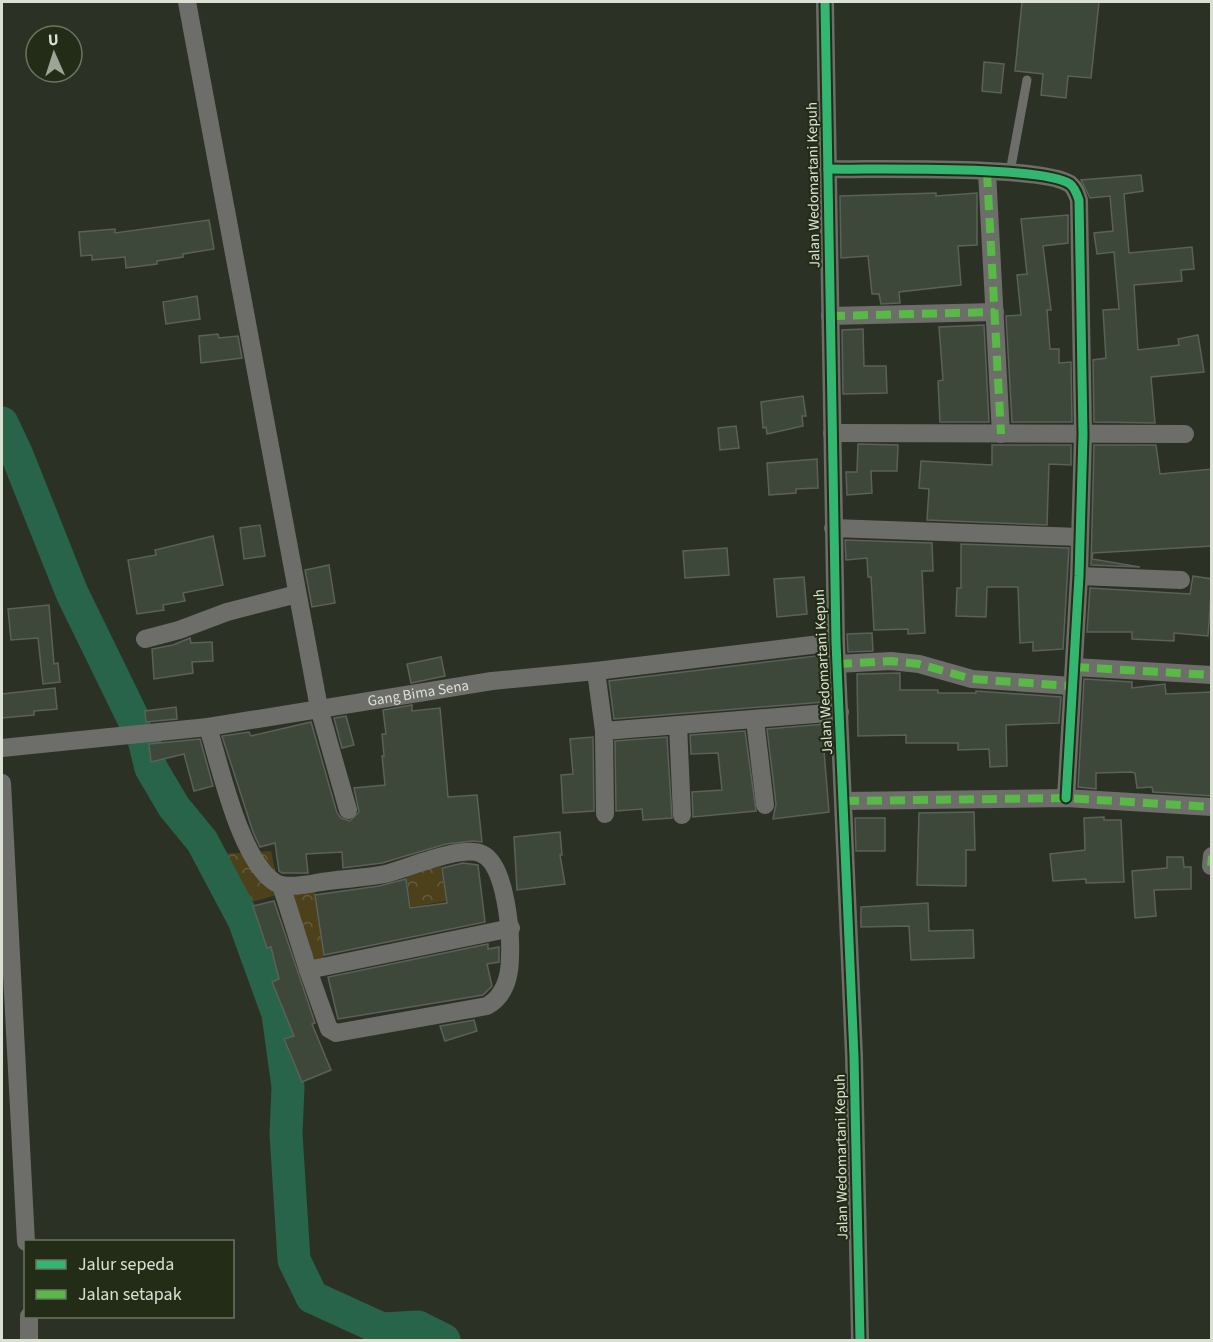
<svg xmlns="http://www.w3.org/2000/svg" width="1213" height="1342" viewBox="0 0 1213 1342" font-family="'Source Sans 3',sans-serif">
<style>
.park{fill:url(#park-crowns)}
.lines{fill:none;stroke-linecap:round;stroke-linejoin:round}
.river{stroke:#276449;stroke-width:33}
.building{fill:#3d483a;stroke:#5b6158;stroke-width:1.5}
.service{stroke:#6d6e69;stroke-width:9}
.minor{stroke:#6d6e69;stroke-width:18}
.quiet{stroke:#58b947;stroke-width:8;stroke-dasharray:15 8;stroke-linecap:butt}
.cycleway-casing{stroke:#232c16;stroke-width:13}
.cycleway{stroke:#33b770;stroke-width:9}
.labels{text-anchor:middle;stroke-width:4.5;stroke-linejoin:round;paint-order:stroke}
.street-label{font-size:15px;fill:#dae0d2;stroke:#232c16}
</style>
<defs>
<pattern id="park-crowns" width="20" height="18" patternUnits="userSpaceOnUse" patternTransform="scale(1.5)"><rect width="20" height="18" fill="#4d411c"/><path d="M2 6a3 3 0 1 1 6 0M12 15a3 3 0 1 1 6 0" fill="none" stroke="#665c3c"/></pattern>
</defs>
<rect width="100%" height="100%" fill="#2c3125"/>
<g class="park">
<polygon points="271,851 280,894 245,904 222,854"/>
<polygon points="440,861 446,901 411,907 405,868"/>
<polygon points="284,891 315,891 324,962 309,965"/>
</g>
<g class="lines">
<g class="river">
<polyline points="2,423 17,455 72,593 134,720"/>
<polyline points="144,740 151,768 174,807 202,841 244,920 278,1014 288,1087 286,1134 294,1260 312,1297 382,1329 418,1327 444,1340"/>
</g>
</g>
<g class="building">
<polygon points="1022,2 1099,2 1091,78 1068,76 1066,98 1041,95 1043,74 1015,71"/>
<polygon points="984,62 1004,64 1001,93 982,91"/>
<polygon points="1141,175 1143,191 1124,194 1129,253 1192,247 1194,269 1181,270 1182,281 1134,285 1138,350 1179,345 1178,339 1198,335 1204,372 1151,377 1155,423 1094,422 1093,360 1106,358 1103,310 1119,309 1114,252 1097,254 1094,233 1113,231 1110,196 1090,198 1081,180"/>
<polygon points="936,193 936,196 977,193 977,245 958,246 961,285 899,292 900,303 881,304 879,294 872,294 868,256 841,258 840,196"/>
<polygon points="1068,215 1068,243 1043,246 1051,310 1047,310 1050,349 1059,349 1059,363 1071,362 1072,422 1012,422 1006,316 1021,315 1017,275 1027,274 1021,219"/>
<polygon points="209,220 214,249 183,254 183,257 157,261 157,264 126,268 125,257 92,260 92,255 81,256 79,232 115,229 115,233"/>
<polygon points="197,296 200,319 166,324 163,302"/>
<polygon points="984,325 989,422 940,422 938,381 943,380 939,327"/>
<polygon points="863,329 864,366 886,366 887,393 843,394 842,330"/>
<polygon points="218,334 219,338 238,336 242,358 201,363 199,336"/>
<polygon points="803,396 806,416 802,416 803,426 767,434 766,427 763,428 761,402"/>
<polygon points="736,426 739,448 720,450 718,428"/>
<polygon points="858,444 898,445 897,471 871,471 872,493 847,495 846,472 857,472"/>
<polygon points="992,445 1071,445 1071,465 1049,464 1047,525 927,520 929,489 919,488 921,461 992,465"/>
<polygon points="1094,445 1156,445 1160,474 1212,469 1212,546 1093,553 1092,559 1140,567 1091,565"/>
<polygon points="817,459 818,488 796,489 796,493 769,495 767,463"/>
<polygon points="260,525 265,556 244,559 240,528"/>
<polygon points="213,536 223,585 183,593 185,601 163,605 164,610 137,614 128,560 156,555 155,550"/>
<polygon points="845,540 932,543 933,571 922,571 925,633 908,634 908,629 874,630 871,577 868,577 867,558 846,560"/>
<polygon points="961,544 1069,548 1063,649 1033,651 1033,642 1020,643 1018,587 987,587 986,617 956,616 957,588 961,588"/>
<polygon points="727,548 729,575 685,578 683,551"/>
<polygon points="329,565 335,603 312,607 305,570"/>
<polygon points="1193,576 1212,579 1208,636 1174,633 1174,641 1132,639 1132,632 1087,632 1090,588 1190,594"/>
<polygon points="804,577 807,614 777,617 774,579"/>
<polygon points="49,605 54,664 58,663 60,682 43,684 38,638 11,640 8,609"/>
<polygon points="872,633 873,651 848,652 847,634"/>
<polygon points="190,638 191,643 212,642 213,661 192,662 193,673 154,679 152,649 173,645"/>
<polygon points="824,655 825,668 821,668 823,702 614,719 609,681"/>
<polygon points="441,657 445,676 411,683 407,664"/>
<polygon points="900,673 900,690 938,690 938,693 976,693 976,691 1061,697 1059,723 1006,725 1007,766 990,767 989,749 958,750 958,743 906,743 906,735 858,736 857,674"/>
<polygon points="1084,679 1132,682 1132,688 1165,684 1166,694 1212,692 1212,796 1153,792 1152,787 1137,788 1135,773 1131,772 1096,773 1096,789 1078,787"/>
<polygon points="55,688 57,709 34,711 34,715 2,718 2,694"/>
<polygon points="412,705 412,711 440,708 448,797 477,795 482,842 473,841 446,844 382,863 343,868 342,852 306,854 308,873 282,873 279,871 275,843 260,847 253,832 222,736 249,732 251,736 311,722 337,813 341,818 350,821 359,812 354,788 385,785 382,756 384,756 382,734 386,734 383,710"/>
<polygon points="176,707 177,719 146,722 145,711"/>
<polygon points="346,716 354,745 342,748 334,718"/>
<polygon points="825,724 826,751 824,751 829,812 773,819 776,804 767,729"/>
<polygon points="745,731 756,811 693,817 692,792 722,790 718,753 691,754 690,735"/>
<polygon points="593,737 594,811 563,813 561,775 573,774 570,739"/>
<polygon points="667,737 672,818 643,820 642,809 616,811 615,741"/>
<polygon points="200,739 213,786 194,791 184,754 151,762 149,744"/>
<polygon points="974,812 975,850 966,850 966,886 917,885 919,813"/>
<polygon points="1104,817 1104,820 1121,820 1124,882 1086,883 1086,879 1053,881 1050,854 1085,850 1084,818"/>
<polygon points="855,818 885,818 885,851 856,851"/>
<polygon points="560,832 562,855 560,855 565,884 517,890 514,837"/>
<polygon points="1167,857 1183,857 1184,867 1191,867 1191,889 1154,890 1156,916 1135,918 1132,871 1167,868"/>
<polygon points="463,863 478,865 485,922 324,955 315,895 379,886 406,879 410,908 447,903 442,868"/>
<polygon points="274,901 315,1023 312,1024 331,1070 302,1082 284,1039 294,1036 272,982 279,979 271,947 267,948 253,906"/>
<polygon points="928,903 929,931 973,930 974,958 911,960 909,926 861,927 861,907"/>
<polygon points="488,944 488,949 499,947 499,962 487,964 492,986 483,995 338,1019 328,977"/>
<polygon points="474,1020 477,1031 445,1041 440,1026"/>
</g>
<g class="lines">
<polyline class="service" points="1010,172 1027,80"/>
<g class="minor">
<polyline points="187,2 319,708 348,810"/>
<polyline points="825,2 836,642 854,1056 860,1340"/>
<path d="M828,169C871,170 1042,165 1070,184C1075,188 1077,194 1079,200L1083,435L1079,576L1066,798"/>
<polyline points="987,172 1001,434"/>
<polyline points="830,316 995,312"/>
<polyline points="832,433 1185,434"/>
<polyline points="833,528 1080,537"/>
<polyline points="1079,576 1181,580"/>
<polyline points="145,639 179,630 227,612 297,594"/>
<polyline points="837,664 891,661 919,664 972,679 1071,686"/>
<polyline points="1074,667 1212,675"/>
<polyline points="596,671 604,731"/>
<polyline points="755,720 765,805"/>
<polyline points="678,725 682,815"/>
<path d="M208,727C220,766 241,863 276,883C287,889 310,884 321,882C342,879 364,878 385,874C406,869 462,844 482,854C506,865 511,932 510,956C510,975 505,996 487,1006L336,1033L329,1029L308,970"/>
<path id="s1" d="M2,748L208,727L492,681L596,671L836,642"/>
<polyline points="2,783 26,1242"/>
<polyline points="844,801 1066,798 1212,807"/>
<polyline points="605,814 604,731 840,712"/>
<polyline points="1211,866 1212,856"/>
<polyline points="281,885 308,970 511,928"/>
<polyline points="29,1316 29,1340"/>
</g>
<g class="quiet">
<polyline points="987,172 1001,434"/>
<polyline points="830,316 995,312"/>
<polyline points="837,664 891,661 919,664 972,679 1071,686"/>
<polyline points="1074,667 1212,675"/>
<polyline points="844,801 1066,798 1212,807"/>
<polyline points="1211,866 1212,856"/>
</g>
<g class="cycleway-casing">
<g id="cycleway">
<polyline points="825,2 836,642 854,1056 860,1340"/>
<path d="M828,169C871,170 1042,165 1070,184C1075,188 1077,194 1079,200L1083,435L1079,576L1066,798"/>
</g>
</g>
<use href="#cycleway" class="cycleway"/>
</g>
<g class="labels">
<g class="street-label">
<text transform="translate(813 185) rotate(-91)" y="5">Jalan Wedomartani Kepuh</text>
<text transform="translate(823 672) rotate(-93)" y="5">Jalan Wedomartani Kepuh</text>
<text dy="5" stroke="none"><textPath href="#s1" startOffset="420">Gang Bima Sena</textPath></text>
<text transform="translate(841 1157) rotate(-91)" y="5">Jalan Wedomartani Kepuh</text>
</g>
</g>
<rect width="1213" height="1342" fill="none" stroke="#dae0d2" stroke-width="6"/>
<rect x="24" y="1240" width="210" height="78" fill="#232c16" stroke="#6c7461" stroke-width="1.5"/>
<rect x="36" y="1260" width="30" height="9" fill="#33b770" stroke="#6c7461" stroke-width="1.5"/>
<text x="78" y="1270" font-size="18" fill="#dae0d2">Jalur sepeda</text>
<rect x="36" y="1290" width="30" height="9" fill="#58b947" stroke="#6c7461" stroke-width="1.5"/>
<text x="78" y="1300" font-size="18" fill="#dae0d2">Jalan setapak</text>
<g transform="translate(54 54) rotate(357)"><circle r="28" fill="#232c16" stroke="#6c7461" stroke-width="1.5"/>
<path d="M0-4.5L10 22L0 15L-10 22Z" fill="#9da395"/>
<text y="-9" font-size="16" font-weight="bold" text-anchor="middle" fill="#dae0d2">U</text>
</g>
</svg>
